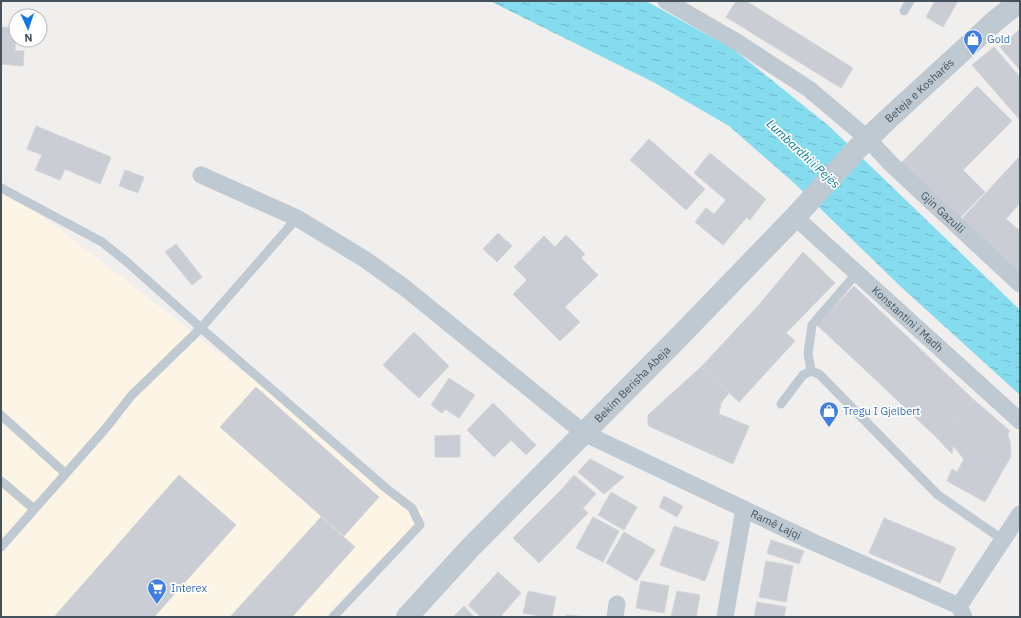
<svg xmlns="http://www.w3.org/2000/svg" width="1021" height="618" viewBox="0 0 1021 618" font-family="'IBM Plex Sans',sans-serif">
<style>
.commercial{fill:#fcf5e6}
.water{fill:url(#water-ripples)}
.building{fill:#cacdd3;stroke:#d1d4da}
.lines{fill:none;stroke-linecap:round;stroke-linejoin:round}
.service{stroke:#bec9d1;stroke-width:9}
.minor{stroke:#bec9d1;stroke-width:17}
.tertiary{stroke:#bec9d1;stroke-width:22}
.labels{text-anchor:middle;stroke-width:3.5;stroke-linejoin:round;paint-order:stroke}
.shop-label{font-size:11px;fill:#366cbe;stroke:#fff;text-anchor:start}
.street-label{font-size:11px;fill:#45525c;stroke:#fff}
.water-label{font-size:12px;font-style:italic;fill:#087c96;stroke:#fff}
</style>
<defs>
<pattern id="water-ripples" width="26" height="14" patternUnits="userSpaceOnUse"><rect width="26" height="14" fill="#86dcef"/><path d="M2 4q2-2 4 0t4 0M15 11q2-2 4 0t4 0" fill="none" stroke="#6fb5c5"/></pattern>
</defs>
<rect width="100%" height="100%" fill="#f1eeee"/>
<polygon class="commercial" points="1,184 426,513 324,617 1,617"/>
<polygon class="water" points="490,1 646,1 733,49 829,126 1020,310 1020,395 899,285 793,182 729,126 655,83"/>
<g class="building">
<polygon points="736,1 746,1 853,68 841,88 726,17"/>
<polygon points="935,1 958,1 943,27 926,17"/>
<polygon points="2,27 16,28 15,51 24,51 23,66 1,64"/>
<polygon points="1020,29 1020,70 1000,47"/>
<polygon points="994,47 1020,77 1020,120 972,65"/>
<polygon points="977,86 1012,121 963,170 985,192 959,219 901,163"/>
<polygon points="36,126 111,157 100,184 65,169 60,180 35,170 42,155 27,149"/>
<polygon points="649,139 705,189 686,210 630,160"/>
<polygon points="710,153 766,199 750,220 747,217 723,245 695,222 706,208 714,214 726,200 694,173"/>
<polygon points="1020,156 1020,203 1006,219 1020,231 1020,276 958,223"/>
<polygon points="125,170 144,177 138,193 119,186"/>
<polygon points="498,233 512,246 497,262 483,249"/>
<polygon points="566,235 585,254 581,258 598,275 565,307 580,322 560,341 513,294 527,280 514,267 544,236 555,247"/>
<polygon points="176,244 202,277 192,285 165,252"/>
<polygon points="803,252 835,283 786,333 757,307"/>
<polygon points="854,286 915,344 878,382 817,325"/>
<polygon points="757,307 795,341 739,402 701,367"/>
<polygon points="414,332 449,366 419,398 383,365"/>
<polygon points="915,344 974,400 937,438 878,382"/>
<polygon points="701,367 729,393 721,403 719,414 749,426 733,464 653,428 649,426 648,423 648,415"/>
<polygon points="449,378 475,395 459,418 445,409 442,413 431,405"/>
<polygon points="256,387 379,497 344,536 220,427"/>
<polygon points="974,400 1010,431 1008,433 1008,436 1010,441 1011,456 985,502 947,481 952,469 957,472 964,459 953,446 952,454 937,438"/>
<polygon points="493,403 536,445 526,455 511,440 494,457 467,430"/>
<polygon points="460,435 460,457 435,457 435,436"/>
<polygon points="590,459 624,477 604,494 578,472"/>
<polygon points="179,475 236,525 154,617 54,617"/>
<polygon points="574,475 596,494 583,508 562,489"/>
<polygon points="562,489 588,513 539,563 513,538"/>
<polygon points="611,492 637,507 624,530 598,515"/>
<polygon points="664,496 683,506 677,517 659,507"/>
<polygon points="321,517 355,547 292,617 230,617"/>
<polygon points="593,517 619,531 603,562 576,548"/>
<polygon points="884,518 956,548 940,583 869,553"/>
<polygon points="674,526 719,542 705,581 660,565"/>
<polygon points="624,532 655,550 637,581 606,563"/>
<polygon points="771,540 804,551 799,564 767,553"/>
<polygon points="766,561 793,566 786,602 759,597"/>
<polygon points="498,572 521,593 500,617 481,617 468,605"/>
<polygon points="641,581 669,586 664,613 636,608"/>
<polygon points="528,591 556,597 552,617 544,617 523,613"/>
<polygon points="677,591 700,595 696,617 671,617"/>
<polygon points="757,602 786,607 784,617 754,617"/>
<polygon points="464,606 474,617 453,617"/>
<polygon points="566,615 587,617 566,617"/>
</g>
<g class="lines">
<g class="service">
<polyline points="904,11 910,1"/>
<polyline points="1,188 102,242 127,262 201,328 387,489 412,508 420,525 333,617"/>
<polyline points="811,371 808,353 812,325 857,273"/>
<polyline points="781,404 803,375 811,371 819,374 938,495 1002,539"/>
<polyline points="1,415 65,473"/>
<polyline points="1,481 34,509"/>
<polyline points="1,547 106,428 131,396 201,328 297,218"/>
</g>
<g class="minor">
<path id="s1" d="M666,1L737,42L809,89L868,139L891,164L1020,284"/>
<path id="s2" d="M201,175L297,218L366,260L405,288L584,433L813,542L959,606L964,617"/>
<path id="s3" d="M795,217L1020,421"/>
<polyline points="959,606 1020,514"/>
<polyline points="615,617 617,604"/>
<polyline points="725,617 744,509"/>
</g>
<path class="tertiary" id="s4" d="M407,617L470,548L676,340L795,217L857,149L887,120L995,21L1020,1"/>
</g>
<defs>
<g id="shop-pin" transform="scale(1)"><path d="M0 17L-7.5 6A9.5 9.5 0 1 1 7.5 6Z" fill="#3f7fe0" stroke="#fff"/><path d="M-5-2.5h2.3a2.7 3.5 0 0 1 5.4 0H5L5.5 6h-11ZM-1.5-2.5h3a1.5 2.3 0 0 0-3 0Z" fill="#fff"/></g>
<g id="supermarket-pin" transform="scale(1)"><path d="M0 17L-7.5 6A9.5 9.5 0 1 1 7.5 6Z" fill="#3f7fe0" stroke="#fff"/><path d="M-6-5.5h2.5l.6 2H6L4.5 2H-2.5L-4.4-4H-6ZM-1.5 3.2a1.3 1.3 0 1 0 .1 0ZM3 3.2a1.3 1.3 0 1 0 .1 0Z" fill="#fff"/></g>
</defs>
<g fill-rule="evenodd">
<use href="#shop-pin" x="973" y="39"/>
<use href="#shop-pin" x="829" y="411"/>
<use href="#supermarket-pin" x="157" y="588"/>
</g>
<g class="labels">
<g class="shop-label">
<text x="987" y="43">Gold</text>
<text x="843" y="415">Tregu I Gjelbert</text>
<text x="171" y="592">Interex</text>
</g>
<g class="street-label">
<text dy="4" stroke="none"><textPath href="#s4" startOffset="735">Beteja e Kosharës</textPath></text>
<text dy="4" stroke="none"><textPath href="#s1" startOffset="350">Gjin Gazulli</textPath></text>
<text dy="4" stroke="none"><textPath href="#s3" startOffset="152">Konstantini i Madh</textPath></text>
<text dy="4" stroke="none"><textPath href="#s4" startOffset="324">Bekim Berisha Abeja</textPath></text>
<text dy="4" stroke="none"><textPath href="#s2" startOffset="677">Ramē Lajqi</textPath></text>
</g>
<g class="water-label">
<text transform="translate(803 154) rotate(43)" y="4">Lumbardhi i Pejës</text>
</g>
</g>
<rect width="1021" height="618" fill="none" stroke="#45525c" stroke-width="4"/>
<g transform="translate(28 28) rotate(177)"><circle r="19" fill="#ffffff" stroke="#b5babe"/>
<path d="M0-3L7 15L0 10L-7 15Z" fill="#1376e5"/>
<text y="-6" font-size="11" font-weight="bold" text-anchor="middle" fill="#45525c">N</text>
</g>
</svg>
